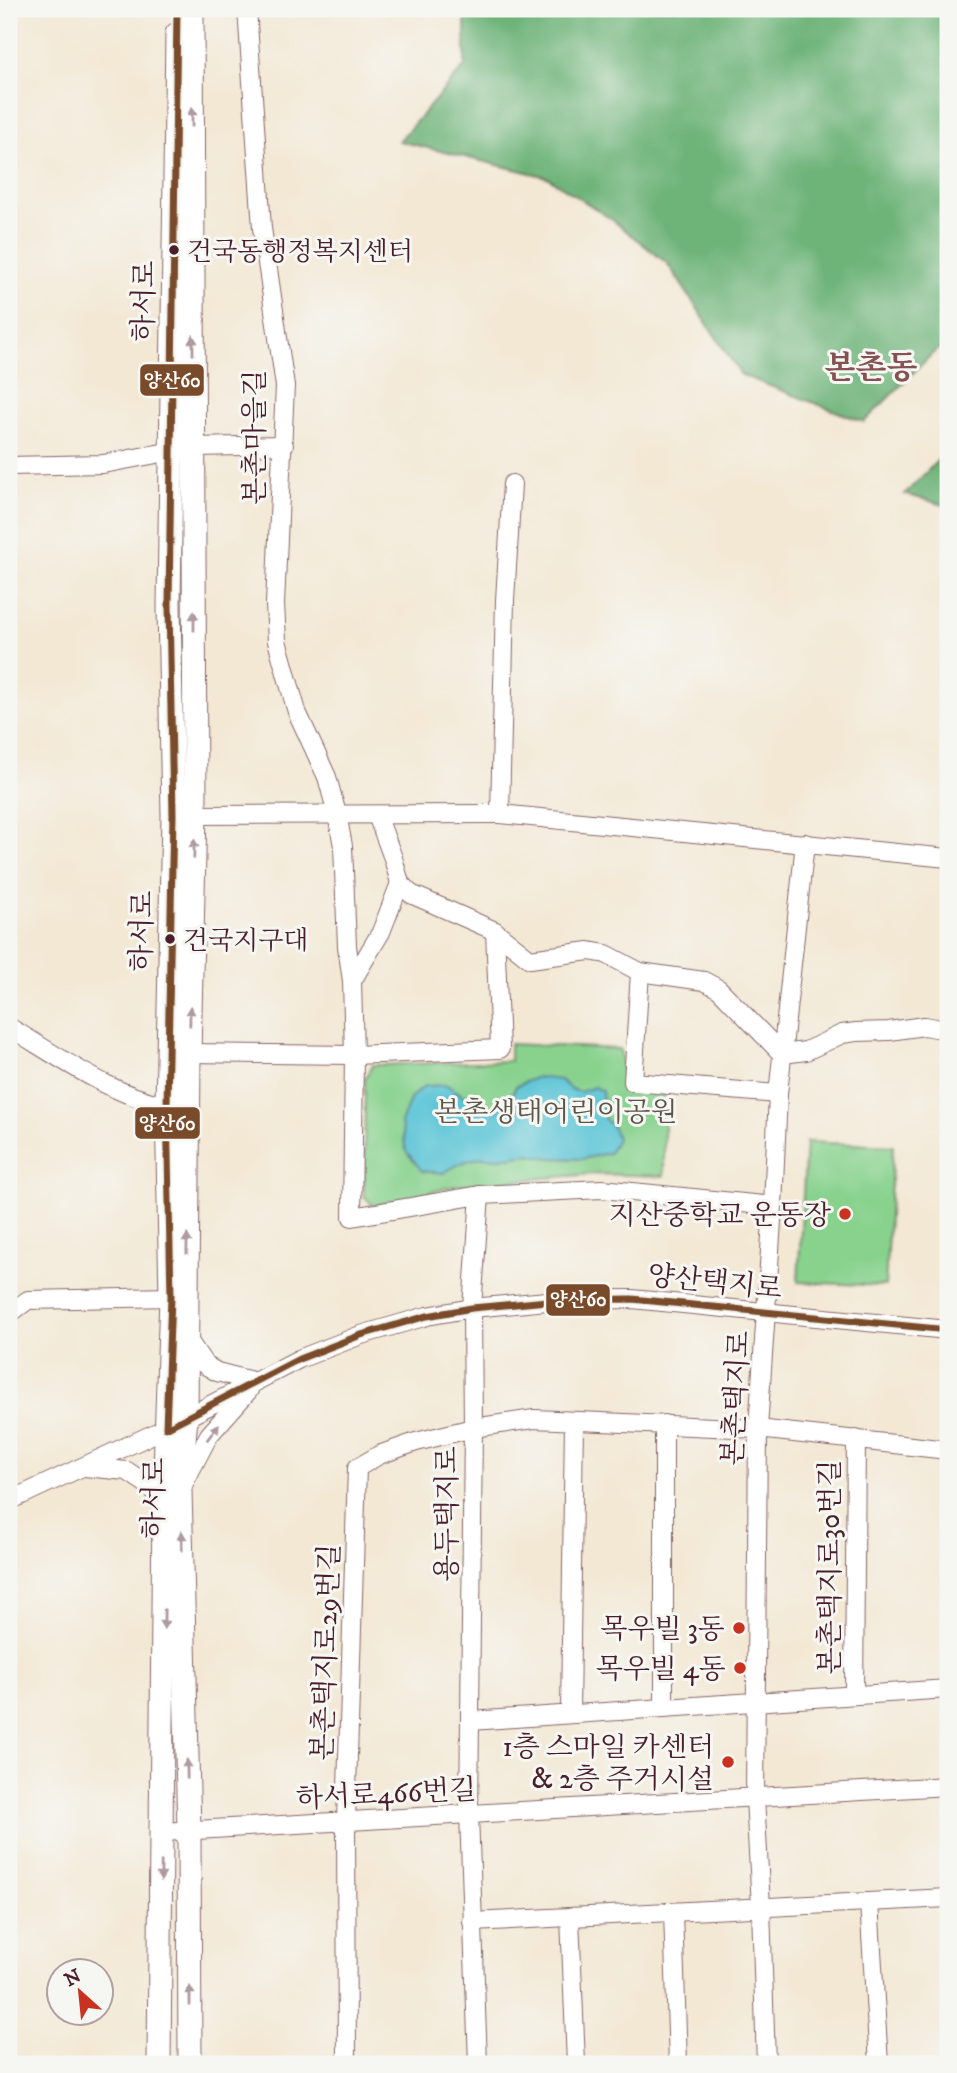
<svg xmlns="http://www.w3.org/2000/svg" width="957" height="2073" viewBox="0 0 957 2073" font-family="'IM FELL DW Pica','Noto Serif KR',serif">
<style>
.green{fill:#88d28e;stroke:#69785c;stroke-width:2}
.forest{fill:#6eb479;stroke:#5c6a52;stroke-width:2}
.water{fill:#5ac4d6;stroke:#527280;stroke-width:2}
.lines{fill:none;stroke-linecap:round;stroke-linejoin:round}
.minor-casing{stroke:#856566;stroke-width:20}
.major-casing{stroke:#856566;stroke-width:25}
.minor{stroke:#fff;stroke-width:18}
.major{stroke:#fff;stroke-width:23}
.bus-1-casing{stroke:#f6f6f2;stroke-width:12}
.bus-1{stroke:#7a4b2a;stroke-width:7}
.oneway{fill:#ae9aa0}
.bus-dot{fill:#4a1f2b;stroke:#f6f6f2;stroke-width:2.5}
.poi-dot{fill:#c8321e;stroke:#f6f6f2;stroke-width:2.5}
.labels{text-anchor:middle;stroke-width:6;stroke-linejoin:round;paint-order:stroke}
.bus-label{font-size:26px;fill:#4a1f2b;stroke:#f6f6f2;text-anchor:start}
.street-label{font-size:28px;fill:#4a1f2b;stroke:#f6f6f2}
.park-label{font-size:28px;fill:#5d5549;stroke:#f6f6f2}
.poi-label{font-size:28px;fill:#4a1f2b;stroke:#f6f6f2;text-anchor:end}
.quarter-label{font-size:32px;font-weight:bold;fill:#865153;stroke:#f6f6f2}
.line-badge{stroke:#f6f6f2;stroke-width:2.5}
.badge-label{font-size:19px;text-anchor:middle;font-weight:bold;fill:#fff}
</style>
<rect width="100%" height="100%" fill="#f6f6f2"/>
<filter id="ink" filterUnits="userSpaceOnUse"><feTurbulence type="fractalNoise" baseFrequency=".0143" numOctaves="2"/><feDisplacementMap in="SourceGraphic" scale="14" xChannelSelector="R" yChannelSelector="G"/><feConvolveMatrix kernelMatrix="1 2 1 2 8 2 1 2 1" color-interpolation-filters="sRGB"/></filter>
<filter id="wash" filterUnits="userSpaceOnUse"><feTurbulence type="fractalNoise" baseFrequency=".00686" numOctaves="4" result="noise"/><feDisplacementMap in="SourceGraphic" scale="28" xChannelSelector="R" yChannelSelector="G"/><feGaussianBlur stdDeviation="1.57" result="paint"/><feColorMatrix in="noise" values="0 0 0 0 0 0 0 0 0 0 0 0 0 0 0 0 0 1.4 0 .05"/><feComposite in="paint" operator="in"/></filter>
<g filter="url(#wash)">
<rect width="100%" height="100%" fill="#f3e8d4"/>
<g class="green">
<polygon points="510,1044 620,1049 624,1086 664,1093 664,1176 593,1174 460,1185 374,1206 364,1196 365,1077 373,1065 510,1061"/>
<polygon points="806,1142 893,1146 885,1286 798,1282"/>
</g>
<g class="forest">
<polygon points="465,9 948,9 948,343 933,353 864,422 741,375 668,264 611,219 547,177 399,141 465,66"/>
<polygon points="948,450 948,506 904,494 905,494"/>
</g>
<polygon class="water" points="537,1077 560,1080 571,1089 580,1092 594,1087 602,1091 604,1118 613,1127 617,1139 609,1153 582,1159 549,1158 529,1154 499,1158 481,1157 461,1163 443,1173 422,1171 406,1151 401,1123 411,1097 425,1086 447,1085 473,1102 494,1110 510,1099 516,1086"/>
</g>
<g filter="url(#ink)">
<g class="lines">
<g class="minor-casing">
<g id="minor">
<polyline points="247,9 262,228 285,386 275,604 277,641 297,712 327,777 337,814 343,846 347,946 352,981 354,1055 352,1217 480,1195 602,1189 773,1206"/>
<polyline points="9,466 103,464 194,447 284,445"/>
<polyline points="512,484 505,600 500,814 948,858"/>
<polyline points="185,815 500,814"/>
<polyline points="377,815 393,858 400,883 411,894 495,931 530,959 589,951 606,954 640,972 704,981 719,989 782,1054"/>
<polyline points="640,972 633,1082 778,1094"/>
<polyline points="352,981 381,932 400,883"/>
<path d="M9,1027C58,1056 120,1102 178,1107"/>
<polyline points="189,1053 354,1055 500,1049 495,931"/>
<polyline points="782,1054 806,1051 842,1034 856,1032 889,1031 924,1026 948,1030"/>
<polyline points="9,1314 28,1300 171,1297"/>
<polyline points="186,1337 205,1365 217,1372 256,1382"/>
<polyline points="664,1424 664,1708"/>
<polyline points="84,1467 127,1471 145,1483 164,1499"/>
<polyline points="182,1487 209,1435 249,1390"/>
<polyline points="9,1501 166,1428 299,1359 361,1335 427,1316 472,1308 558,1300 632,1299 948,1330"/>
<polyline points="854,1695 856,1439"/>
<polyline points="570,1714 574,1421"/>
<polyline points="471,1721 948,1689"/>
<polyline points="162,1832 948,1786"/>
<polyline points="869,1902 879,2064"/>
<polyline points="673,1912 678,2064"/>
<polyline points="570,1917 576,2064"/>
<polyline points="472,1922 948,1898"/>
<polyline points="347,2064 346,1821 357,1468 379,1455 416,1442 473,1428 534,1419 758,1429 948,1450"/>
<polyline points="478,2064 469,1814 473,1428 472,1308 480,1195"/>
<polyline points="766,2064 761,1907 755,1798 758,1429 773,1206 778,1094 805,843"/>
</g>
</g>
<g class="major-casing">
<g id="major">
<polyline points="159,2064 164,1499 171,1297 167,1106 173,815 169,605 177,34"/>
<polyline points="190,2064 189,1830 180,1490 186,1417 189,1053 195,815 192,9"/>
</g>
</g>
<use href="#minor" class="minor"/>
<use href="#major" class="major"/>
<g class="bus-1-casing">
<polyline id="bus-1" points="177,9 169,605 173,815 167,1106 171,1297 166,1428 299,1359 361,1335 427,1316 472,1308 558,1300 632,1299 948,1330"/>
</g>
<use href="#bus-1" class="bus-1"/>
</g>
<defs><path id="oneway-solid" d="M-6-.8H1V-3.2L6.5 0L1 3.2V.8H-6Z" transform="scale(1.75)"/></defs>
<g class="oneway">
<use href="#oneway-solid" transform="translate(192 117) rotate(-90)"/>
<use href="#oneway-solid" transform="translate(193 345) rotate(-90)"/>
<use href="#oneway-solid" transform="translate(194 621) rotate(-90)"/>
<use href="#oneway-solid" transform="translate(194 849) rotate(-89)"/>
<use href="#oneway-solid" transform="translate(190 1016) rotate(-89)"/>
<use href="#oneway-solid" transform="translate(187 1244) rotate(-89)"/>
<use href="#oneway-solid" transform="translate(213 1432) rotate(-53)"/>
<use href="#oneway-solid" transform="translate(182 1541) rotate(-91)"/>
<use href="#oneway-solid" transform="translate(164 1619) rotate(91)"/>
<use href="#oneway-solid" transform="translate(187 1769) rotate(-91)"/>
<use href="#oneway-solid" transform="translate(161 1871) rotate(91)"/>
<use href="#oneway-solid" transform="translate(190 1996) rotate(-90)"/>
</g>
</g>
<g class="bus-dot">
<circle cx="174" cy="250" r="6"/>
<circle cx="170" cy="939" r="6"/>
</g>
<g class="poi-dot">
<circle cx="845" cy="1214" r="7"/>
<circle cx="739" cy="1628" r="7"/>
<circle cx="740" cy="1668" r="7"/>
<circle cx="728" cy="1762" r="7"/>
</g>
<g class="labels">
<g class="bus-label">
<text x="187" y="260">건국동행정복지센터</text>
<text x="183" y="949">건국지구대</text>
</g>
<g class="street-label">
<text transform="translate(143 301) rotate(-89)" y="10">하서로</text>
<text transform="translate(254 437) rotate(-90)" y="10">본촌마을길</text>
<text transform="translate(141 931) rotate(-89)" y="10">하서로</text>
<text transform="translate(715 1281) rotate(6)" y="10">양산택지로</text>
<text transform="translate(735 1398) rotate(-87)" y="10">본촌택지로</text>
<text transform="translate(153 1498) rotate(-89)" y="10">하서로</text>
<text transform="translate(446 1514) rotate(-90)" y="10">용두택지로</text>
<text transform="translate(829 1567) rotate(-90)" y="10">본촌택지로30번길</text>
<text transform="translate(325 1652) rotate(-88)" y="10">본촌택지로29번길</text>
<text transform="translate(386 1793) rotate(-3)" y="10">하서로466번길</text>
</g>
<g class="park-label">
<text x="556" y="1121">본촌생태어린이공원</text>
</g>
<g class="poi-label">
<text x="831" y="1224">지산중학교 운동장</text>
<text x="725" y="1638">목우빌 3동</text>
<text x="726" y="1678">목우빌 4동</text>
<text x="714" y="1756">1층 스마일 카센터<tspan x="714" dy="32">&amp; 2층 주거시설</tspan></text>
</g>
<g class="quarter-label">
<text x="871" y="378">본촌동</text>
</g>
</g>
<g class="line-badge">
<rect x="139" y="363" width="66" height="34" rx="7" fill="#7a4b2a"/>
<rect x="134" y="1106" width="67" height="34" rx="7" fill="#7a4b2a"/>
<rect x="545" y="1283" width="66" height="34" rx="7" fill="#7a4b2a"/>
</g>
<g class="badge-label">
<text x="172" y="387">양산60</text>
<text x="167" y="1130">양산60</text>
<text x="578" y="1306">양산60</text>
</g>
<rect width="957" height="2073" fill="none" stroke="#f6f6f2" stroke-width="35"/>
<g transform="translate(80 1992) rotate(333)"><circle r="33" fill="#f6f6f2" stroke="#b1a0a2" stroke-width="2"/>
<path d="M0-5L12 26L0 18L-12 26Z" fill="#c8321e"/>
<text y="-10" font-size="19" font-weight="bold" text-anchor="middle" fill="#4a1f2b">N</text>
</g>
</svg>
